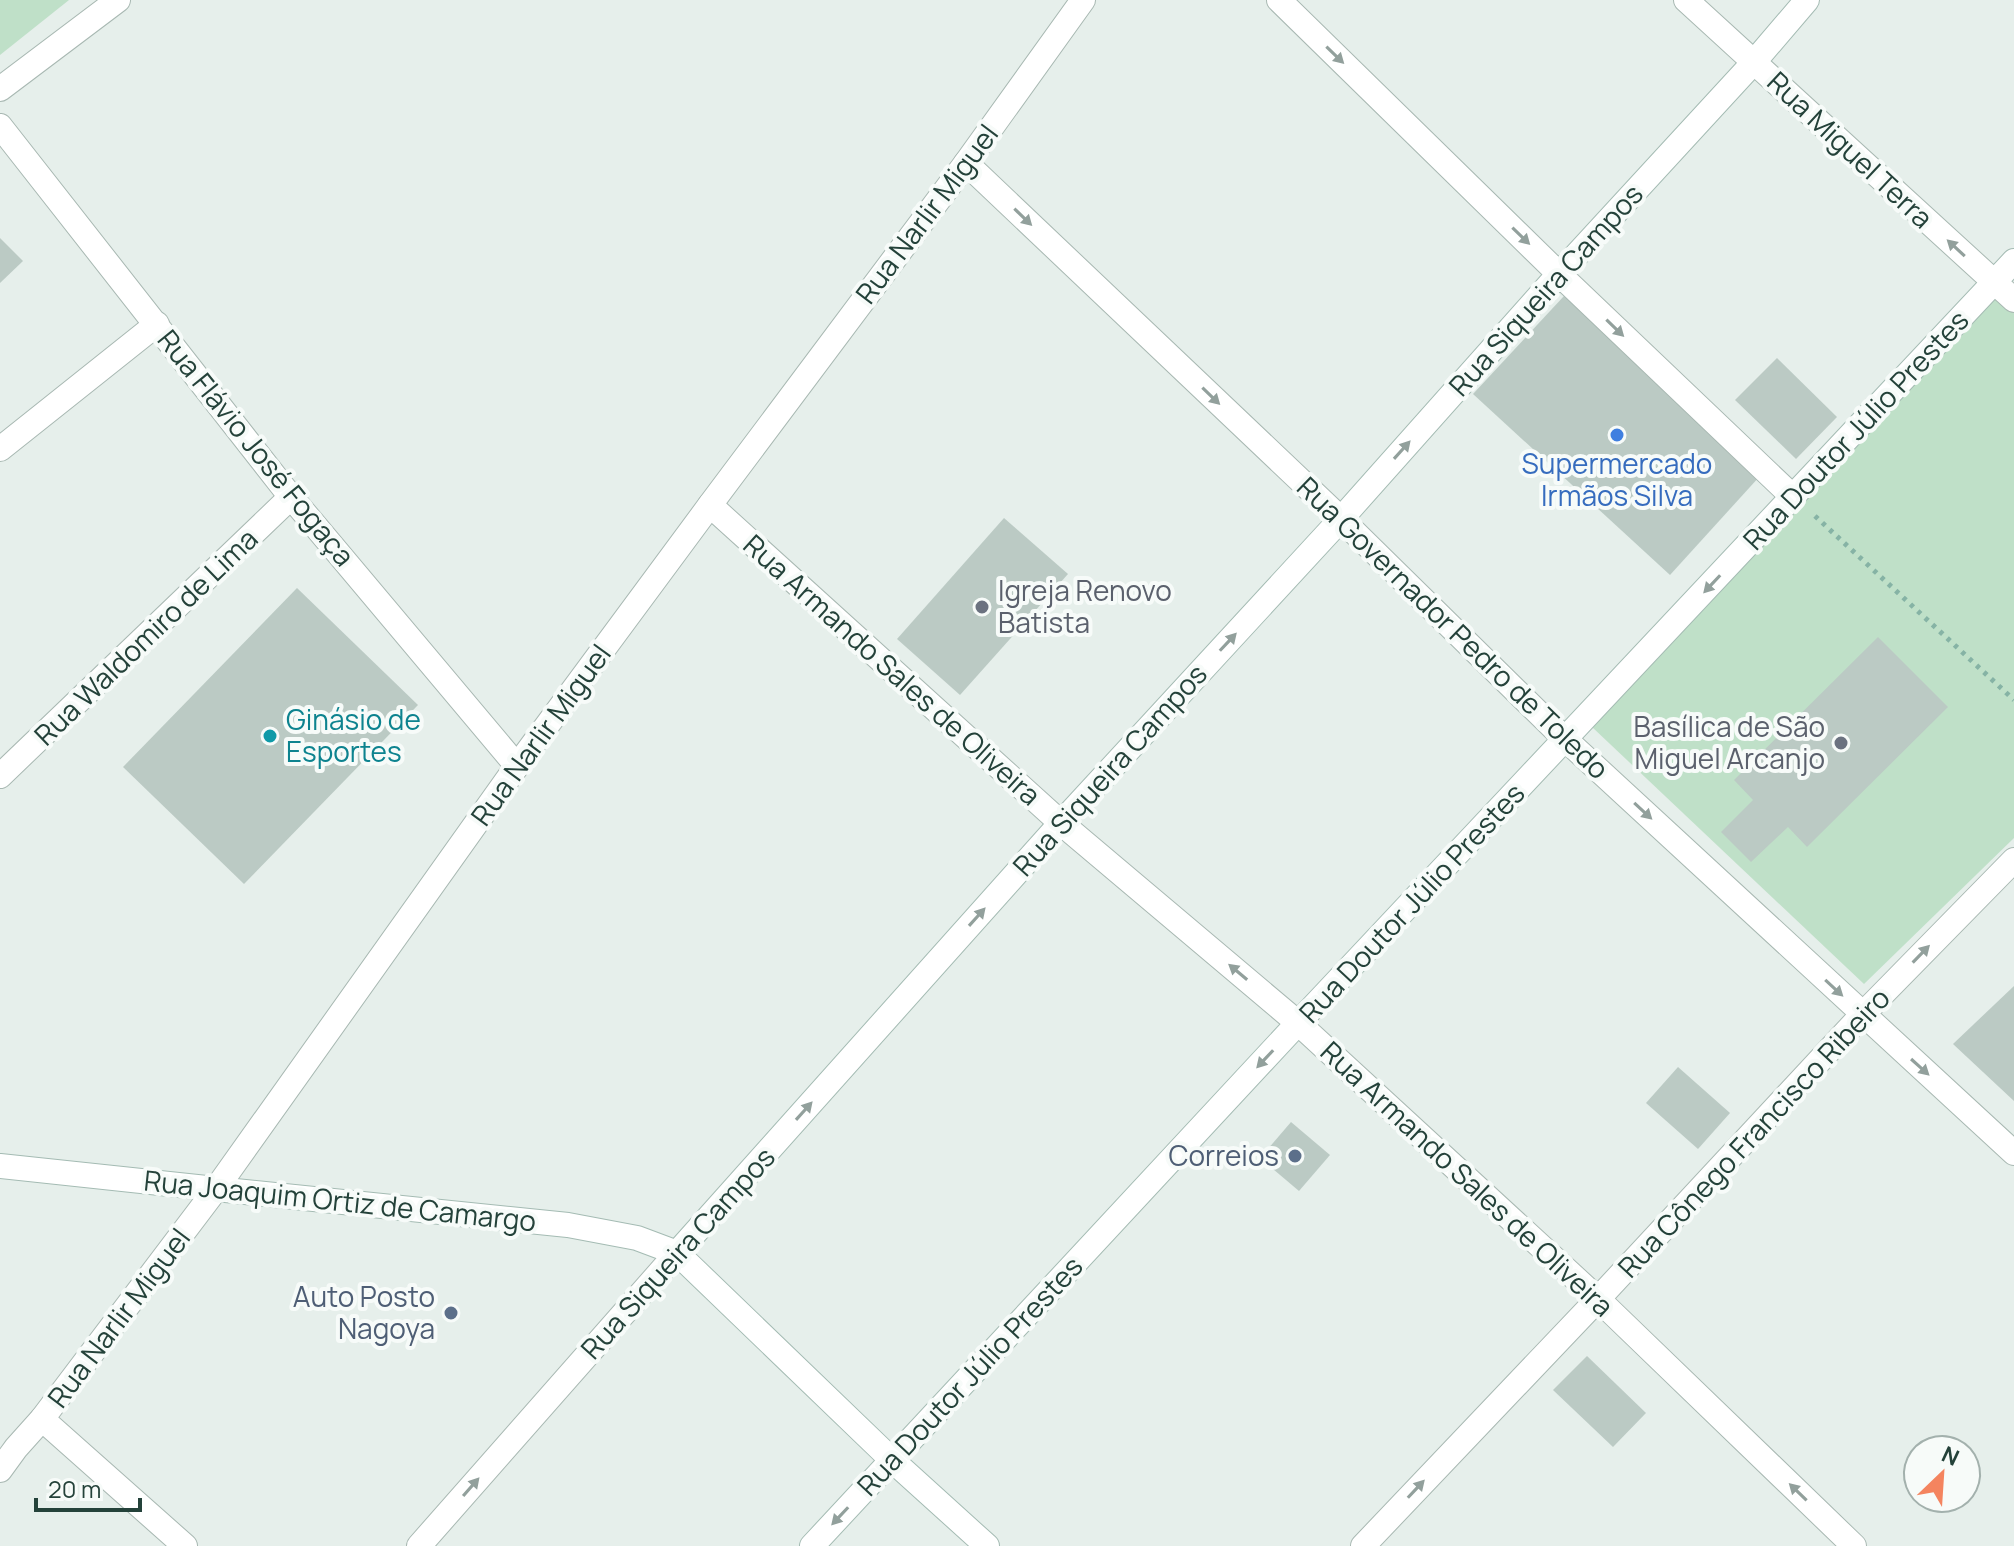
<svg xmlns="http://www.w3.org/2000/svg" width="2014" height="1546" viewBox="0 0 2014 1546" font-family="Manrope,sans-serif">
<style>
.green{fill:#bfe0c8}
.building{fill:#bbcac4}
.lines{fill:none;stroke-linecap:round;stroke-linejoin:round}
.minor-casing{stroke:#a8b8b2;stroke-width:26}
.secondary-casing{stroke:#a4bbb3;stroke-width:26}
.path{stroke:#86b3a5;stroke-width:5;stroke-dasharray:4 6;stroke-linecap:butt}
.minor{stroke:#fff;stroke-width:24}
.secondary{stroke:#fff;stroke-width:24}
.oneway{fill:#92a09c}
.shop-dot{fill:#3f7fe0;stroke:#f7fbf9;stroke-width:3}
.worship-dot{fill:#6b7280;stroke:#f7fbf9;stroke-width:3}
.culture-dot{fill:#0f9aa8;stroke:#f7fbf9;stroke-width:3}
.service-dot{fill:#5c6f8a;stroke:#f7fbf9;stroke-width:3}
.labels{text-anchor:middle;stroke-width:8;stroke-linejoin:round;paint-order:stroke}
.street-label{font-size:28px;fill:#24423a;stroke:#f7fbf9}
.shop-label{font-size:28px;fill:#366cbe;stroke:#f7fbf9}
.worship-label{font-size:28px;fill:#5b616d;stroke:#f7fbf9;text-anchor:start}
.culture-label{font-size:28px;fill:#0d838f;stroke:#f7fbf9;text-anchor:start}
.service-label{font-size:28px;fill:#4e5e75;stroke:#f7fbf9;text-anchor:end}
</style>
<rect width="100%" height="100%" fill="#e6efeb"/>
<g class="green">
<polygon points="0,0 69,0 0,55"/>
<polygon points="1996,290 2014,306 2014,838 1864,984 1592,727"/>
</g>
<g class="building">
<polygon points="0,238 23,261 0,283"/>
<polygon points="1564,296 1760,476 1670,575 1473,394"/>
<polygon points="1777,358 1837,417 1796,459 1735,400"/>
<polygon points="1004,518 1068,574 960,695 897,639"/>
<polygon points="297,588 418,705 244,884 123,767"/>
<polygon points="1878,637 1948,707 1807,847 1788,827 1751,862 1721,832 1753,800 1734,780"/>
<polygon points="2014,986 2014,1101 1953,1044"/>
<polygon points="1678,1067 1730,1113 1698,1149 1646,1103"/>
<polygon points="1291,1122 1330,1155 1299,1191 1260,1158"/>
<polygon points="1587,1356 1646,1413 1613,1447 1553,1390"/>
</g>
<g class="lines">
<g class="minor-casing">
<g id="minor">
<polyline points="1279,0 1559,274 1793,497"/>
<polyline points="1686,0 2014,300"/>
<polyline points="0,89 118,0"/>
<polyline points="0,126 291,497 517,766"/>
<polyline points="966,163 1341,519 1565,739 2014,1153"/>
<polyline points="0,449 157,324"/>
<polyline points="710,505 1061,823 1298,1023 1598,1299 1854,1546"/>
<polyline points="0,776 291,497"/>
<polyline points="42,1419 185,1546"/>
<polyline points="0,1470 16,1448 42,1419 216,1189 517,766 710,505 966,163 1083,0"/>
<polyline points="419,1546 677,1253"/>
<polyline points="1363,1546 1598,1299 1862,1015 2014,860"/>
</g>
</g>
<g class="secondary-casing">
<g id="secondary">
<polyline points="0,1166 216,1189 568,1225 637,1238 677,1253 892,1460 987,1546"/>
<polyline points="677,1253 1061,823 1341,519 1559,274 1754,62 1807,0"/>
<polyline points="812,1546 1298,1023 2014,261"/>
</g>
</g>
<polyline class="path" points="1815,516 2014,700"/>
<use href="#minor" class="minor"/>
<use href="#secondary" class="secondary"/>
</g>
<defs><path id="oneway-solid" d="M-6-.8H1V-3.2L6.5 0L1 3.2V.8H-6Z" transform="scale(2)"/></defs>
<g class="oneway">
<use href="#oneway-solid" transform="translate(1335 55) rotate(44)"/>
<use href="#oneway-solid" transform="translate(1023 217) rotate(44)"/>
<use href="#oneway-solid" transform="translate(1521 236) rotate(44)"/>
<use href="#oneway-solid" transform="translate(1956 248) rotate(-137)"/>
<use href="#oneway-solid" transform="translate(1615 328) rotate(44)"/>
<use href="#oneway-solid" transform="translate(1211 396) rotate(44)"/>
<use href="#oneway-solid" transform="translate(1402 450) rotate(-48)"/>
<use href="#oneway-solid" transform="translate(1712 584) rotate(133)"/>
<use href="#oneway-solid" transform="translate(1228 642) rotate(-47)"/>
<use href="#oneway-solid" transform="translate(1643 811) rotate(43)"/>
<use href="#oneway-solid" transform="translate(977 917) rotate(-48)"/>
<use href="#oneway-solid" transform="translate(1921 954) rotate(-46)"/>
<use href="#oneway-solid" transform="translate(1238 972) rotate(-140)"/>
<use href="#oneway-solid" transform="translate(1834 988) rotate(43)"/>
<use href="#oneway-solid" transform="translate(1265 1059) rotate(133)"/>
<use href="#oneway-solid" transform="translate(1920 1067) rotate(42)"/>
<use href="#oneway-solid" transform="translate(804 1111) rotate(-48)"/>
<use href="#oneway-solid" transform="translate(471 1487) rotate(-49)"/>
<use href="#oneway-solid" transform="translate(1416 1489) rotate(-47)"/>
<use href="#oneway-solid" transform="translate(1798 1492) rotate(-136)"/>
<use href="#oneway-solid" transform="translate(840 1516) rotate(133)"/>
</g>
<circle class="shop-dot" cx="1617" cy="435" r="8"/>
<g class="worship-dot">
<circle cx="982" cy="607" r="8"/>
<circle cx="1841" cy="743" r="8"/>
</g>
<circle class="culture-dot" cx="270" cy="736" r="8"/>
<g class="service-dot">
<circle cx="1295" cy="1156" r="8"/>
<circle cx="451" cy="1313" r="8"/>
</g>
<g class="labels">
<g class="street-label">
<text transform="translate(1850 150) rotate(43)" y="10">Rua Miguel Terra</text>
<text transform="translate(927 214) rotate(-53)" y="10">Rua Narlir Miguel</text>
<text transform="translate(1546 290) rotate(-48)" y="10">Rua Siqueira Campos</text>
<text transform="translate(1856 430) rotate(-47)" y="10">Rua Doutor Júlio Prestes</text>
<text transform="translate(256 448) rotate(51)" y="10">Rua Flávio José Fogaça</text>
<text transform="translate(1453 628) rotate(44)" y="10">Rua Governador Pedro de Toledo</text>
<text transform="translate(146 637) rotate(-44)" y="10">Rua Waldomiro de Lima</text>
<text transform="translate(892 670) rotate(42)" y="10">Rua Armando Sales de Oliveira</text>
<text transform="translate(541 735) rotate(-54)" y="10">Rua Narlir Miguel</text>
<text transform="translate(1110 770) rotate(-48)" y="10">Rua Siqueira Campos</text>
<text transform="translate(1412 903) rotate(-47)" y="10">Rua Doutor Júlio Prestes</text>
<text transform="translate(1754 1133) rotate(-47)" y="10">Rua Cônego Francisco Ribeiro</text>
<text transform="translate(1467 1179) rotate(43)" y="10">Rua Armando Sales de Oliveira</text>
<text transform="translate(340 1201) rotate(6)" y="10">Rua Joaquim Ortiz de Camargo</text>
<text transform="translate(678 1253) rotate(-48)" y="10">Rua Siqueira Campos</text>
<text transform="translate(119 1318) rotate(-53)" y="10">Rua Narlir Miguel</text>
<text transform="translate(970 1376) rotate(-47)" y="10">Rua Doutor Júlio Prestes</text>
</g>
<g class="shop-label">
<text x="1617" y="474">Supermercado<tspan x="1617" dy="32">Irmãos Silva</tspan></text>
</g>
<g class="worship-label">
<text x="998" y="601">Igreja Renovo<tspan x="998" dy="32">Batista</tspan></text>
<text x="1825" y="737" text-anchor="end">Basílica de São<tspan x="1825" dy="32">Miguel Arcanjo</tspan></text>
</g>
<g class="culture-label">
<text x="286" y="730">Ginásio de<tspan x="286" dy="32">Esportes</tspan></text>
</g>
<g class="service-label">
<text x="1279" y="1166">Correios</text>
<text x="435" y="1307">Auto Posto<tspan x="435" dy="32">Nagoya</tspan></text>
</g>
</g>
<g transform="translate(1942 1474) rotate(25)"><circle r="38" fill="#f7fbf9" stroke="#a3b1ad" stroke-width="2"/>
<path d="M0-6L14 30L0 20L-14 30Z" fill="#f4845f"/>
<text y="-12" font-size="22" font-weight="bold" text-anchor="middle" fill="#24423a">N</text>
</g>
<path d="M36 1498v12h104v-12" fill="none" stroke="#24423a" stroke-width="4"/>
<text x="48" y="1498" font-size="24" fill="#24423a" stroke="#f7fbf9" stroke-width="6" paint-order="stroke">20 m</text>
</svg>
